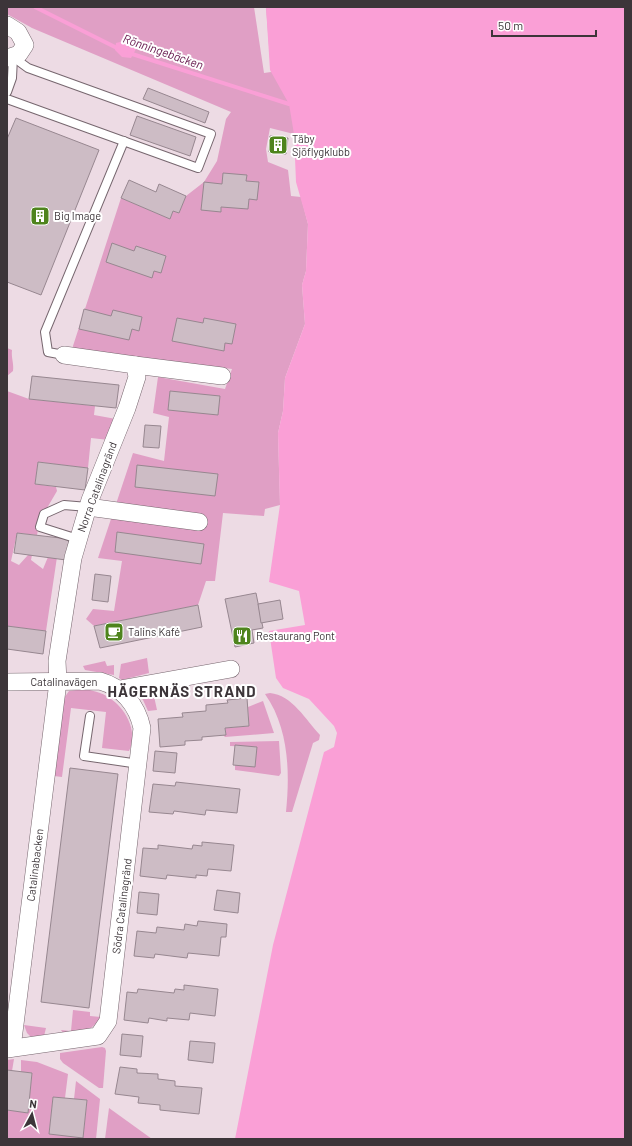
<svg xmlns="http://www.w3.org/2000/svg" width="632" height="1146" viewBox="0 0 632 1146" font-family="Barlow,sans-serif">
<style>
.green{fill:#e09fc5}
.water{fill:#fa9fd6}
.lines{fill:none;stroke-linecap:round;stroke-linejoin:round}
.stream{stroke:#fa9fd6;stroke-width:4}
.building{fill:#cdbcc5;stroke:#978790}
.lane-casing{stroke:#77676f;stroke-width:10}
.street-casing{stroke:#77676f;stroke-width:18}
.lane{stroke:#fff;stroke-width:8}
.street{stroke:#fff;stroke-width:17}
.labels{text-anchor:middle;stroke-width:4;stroke-linejoin:round;paint-order:stroke}
.poi-label{font-size:11px;fill:#3c3539;stroke:#fff;text-anchor:start}
.street-label{font-size:11px;fill:#3c3539;stroke:#fff}
.water-label{font-size:12px;font-style:italic;fill:#63144a;stroke:#fff}
.district-label{font-size:15px;font-weight:bold;letter-spacing:1px;fill:#3c3539;stroke:#fff}
</style>
<rect width="100%" height="100%" fill="#eddbe4"/>
<g class="green">
<polygon points="7,7 254,7 264,73 271,72 266,7 292,7 294,134 270,128 266,149 268,162 288,170 291,196 301,197 308,224 306,271 302,285 305,324 285,378 283,411 278,433 280,505 265,509 264,516 223,513 215,581 206,581 198,605 94,626 86,619 93,609 114,611 122,561 98,558 133,453 164,461 169,417 153,413 158,377 225,389 232,369 72,349 121,198 170,219 173,211 179,213 186,196 204,182 217,161 226,119 231,112 32,28 7,14"/>
<path d="M7,348L12,350C11,358 14,363 13,371L7,376Z"/>
<polygon points="7,391 29,399 95,406 94,415 116,419 109,440 91,438 88,468 38,462 35,484 56,487 57,491 40,520 37,535 17,533 11,561 19,565 28,555 32,555 31,560 43,569 48,557 57,557 46,631 7,626"/>
<polygon points="147,658 149,673 122,680 119,678 121,664"/>
<polygon points="105,661 107,666 114,665 114,675 85,670 83,666"/>
<polygon points="152,687 157,710 148,711 143,700 136,692"/>
<path d="M85,689C90,690 95,691 100,693C122,701 140,729 129,751L102,748L106,712L71,708L62,777L54,776L62,701L69,691Z"/>
<path d="M270,693C292,695 306,720 320,735L319,740L313,743L292,812H286C290,773 289,728 265,694Z"/>
<polygon points="263,701 274,733 225,737 223,735 226,735 225,728 249,726 248,707"/>
<polygon points="279,741 281,773 279,776 235,770 235,765 256,747 230,746 230,742"/>
<path d="M73,1010L90,1012V1016L101,1017C89,1034 82,1032 63,1033L61,1030L71,1031Z"/>
<polygon points="24,1025 46,1028 44,1036 32,1038 27,1033"/>
<polygon points="102,1047 105,1048 106,1051 103,1088 99,1088 63,1063 60,1059 60,1053"/>
<polygon points="14,1059 12,1071 7,1070 7,1060"/>
<polygon points="21,1060 37,1062 68,1074 65,1098 53,1097 49,1134 83,1137 87,1100 74,1099 76,1081 100,1099 96,1139 7,1139 7,1110 28,1112 32,1073 21,1072"/>
<polygon points="109,1108 152,1139 105,1139"/>
</g>
<g class="water">
<polygon points="266,7 625,7 625,1139 235,1139 273,945 324,752 334,747 337,733 334,726 309,699 283,688 276,678 269,631 305,625 299,591 269,582 280,505 278,433 283,411 285,378 305,324 302,285 306,271 308,224 296,182 294,134 289,104 270,70"/>
<polygon points="128,40 136,49 131,58 122,57 115,50 116,43"/>
</g>
<g class="lines">
<g class="stream">
<polyline points="35,7 119,49"/>
<polyline points="129,53 289,104"/>
</g>
</g>
<g class="building">
<polygon points="148,88 209,112 205,123 143,99"/>
<polygon points="137,116 196,137 190,156 130,135"/>
<polygon points="16,118 99,150 41,295 7,282 7,139"/>
<polygon points="270,136 288,138 286,154 269,152"/>
<polygon points="223,173 247,175 246,181 259,182 257,200 249,199 248,209 221,207 221,212 201,210 204,182 222,184"/>
<polygon points="129,180 156,192 159,184 186,196 179,213 173,211 170,219 121,198"/>
<polygon points="112,243 134,251 136,246 166,256 161,273 154,271 152,278 106,262"/>
<polygon points="84,309 111,316 113,310 142,317 139,331 132,329 129,340 79,329"/>
<polygon points="177,318 203,323 204,318 236,324 232,344 225,343 224,351 172,341"/>
<polygon points="32,376 119,385 116,408 29,399"/>
<polygon points="170,391 220,396 218,415 168,410"/>
<polygon points="145,425 161,426 159,448 143,447"/>
<polygon points="38,462 88,468 85,490 35,484"/>
<polygon points="137,465 218,474 215,496 135,487"/>
<polygon points="117,532 204,544 201,564 115,552"/>
<polygon points="17,533 69,539 66,560 14,553"/>
<polygon points="95,574 111,576 108,602 92,600"/>
<polygon points="256,593 263,628 252,630 254,643 235,647 225,599"/>
<polygon points="280,600 283,619 261,623 258,604"/>
<polygon points="198,605 202,627 100,648 94,626"/>
<polygon points="7,626 46,631 43,654 7,649"/>
<polygon points="247,698 249,726 225,728 226,735 202,737 202,740 185,741 185,745 160,747 158,719 183,717 182,713 206,711 206,705 228,703 227,700"/>
<polygon points="235,745 257,747 255,767 233,765"/>
<polygon points="155,751 177,753 175,773 153,771"/>
<polygon points="70,768 118,774 89,1008 41,1002"/>
<polygon points="176,782 240,789 237,813 206,810 205,815 174,811 173,814 149,812 153,784 175,786"/>
<polygon points="202,842 234,845 231,871 208,869 207,876 196,875 196,878 167,875 166,879 140,876 143,848 158,849 158,845 192,849 193,845 202,846"/>
<polygon points="217,890 240,893 238,913 214,910"/>
<polygon points="139,892 159,894 157,915 137,913"/>
<polygon points="198,921 227,924 226,937 221,937 219,956 188,953 187,958 155,954 154,958 134,956 137,931 156,933 157,927 184,930 185,924 197,926"/>
<polygon points="184,985 218,989 215,1016 190,1013 189,1020 167,1018 167,1021 149,1018 148,1023 124,1020 127,992 137,993 138,989 174,993 175,989 184,990"/>
<polygon points="122,1034 143,1036 141,1057 120,1055"/>
<polygon points="190,1041 215,1043 213,1063 188,1060"/>
<polygon points="120,1067 137,1069 137,1073 158,1074 158,1079 175,1081 175,1086 202,1088 199,1114 160,1110 160,1105 138,1103 139,1097 115,1094"/>
<polygon points="7,1070 32,1073 28,1113 7,1110"/>
<polygon points="53,1097 87,1100 83,1138 49,1134"/>
</g>
<g class="lines">
<g class="lane-casing">
<g id="lane">
<polyline points="7,92 12,78 13,57"/>
<polyline points="7,99 198,168 211,134 28,68 13,57"/>
<polyline points="64,355 48,352 45,332 124,141"/>
<polyline points="78,539 40,527 44,514 64,505 88,507"/>
<polyline points="90,716 84,756 139,764"/>
</g>
</g>
<g class="street-casing">
<g id="street">
<polyline points="7,25 18,32 25,45 19,54 7,58"/>
<polyline points="135,365 222,376"/>
<polyline points="88,507 199,522"/>
<path d="M7,682L100,681C122,687 137,705 142,728L108,1021L98,1036L7,1049"/>
<polyline points="120,689 231,669"/>
<polyline points="12,1048 58,682 57,661 73,558 90,500 127,408 137,377 135,365 64,355"/>
</g>
</g>
<use href="#lane" class="lane"/>
<use href="#street" class="street"/>
</g>
<defs>
<g id="building-square" transform="scale(1)"><rect x="-9" y="-9" width="18" height="18" rx="4" fill="#4e841d" stroke="#fff"/><path d="M-4-6H4V6H1V3H-1V6H-4ZM-2.5-4.3h1.7v1.8h-1.7ZM.8-4.3h1.7v1.8H.8ZM-2.5-1h1.7V.8h-1.7ZM.8-1h1.7V.8H.8Z" fill="#fff"/></g>
<g id="cafe-square" transform="scale(1)"><rect x="-9" y="-9" width="18" height="18" rx="4" fill="#4e841d" stroke="#fff"/><path d="M-5.5-4.5H6V0H3Q3 3.5 0 3.5H-2.5Q-5.5 3.5-5.5 0ZM3-3.2v2h1.7v-2ZM-6 4.5H4V6H-6Z" fill="#fff"/></g>
<g id="restaurant-square" transform="scale(1)"><rect x="-9" y="-9" width="18" height="18" rx="4" fill="#4e841d" stroke="#fff"/><path d="M-5-6h1v4h1v-4h1v4h1v-4h1v5L-1.5 .5V6h-2V.5L-5-1ZM5-6V6H3V1.5H1.5Q1.5-4 5-6Z" fill="#fff"/></g>
</defs>
<g fill-rule="evenodd">
<use href="#building-square" x="278" y="145"/>
<use href="#building-square" x="40" y="216"/>
<use href="#cafe-square" x="114" y="632"/>
<use href="#restaurant-square" x="242" y="636"/>
</g>
<g class="labels">
<g class="poi-label">
<text x="292" y="143">Täby<tspan x="292" dy="13">Sjöflygklubb</tspan></text>
<text x="54" y="220">Big Image</text>
<text x="128" y="636">Talins Kafé</text>
<text x="256" y="640">Restaurang Pont</text>
</g>
<g class="street-label">
<text transform="translate(97 487) rotate(-70)" y="4">Norra Catalinagränd</text>
<text x="64" y="686">Catalinavägen</text>
<text transform="translate(35 865) rotate(-83)" y="4">Catalinabacken</text>
<text transform="translate(122 906) rotate(-83)" y="4">Södra Catalinagränd</text>
</g>
<g class="water-label">
<text transform="translate(163 52) rotate(19)" y="4">Rönningebäcken</text>
</g>
<g class="district-label">
<text x="182" y="697">HÄGERNÄS STRAND</text>
</g>
</g>
<rect width="632" height="1146" fill="none" stroke="#3c3539" stroke-width="16"/>
<g transform="translate(32 1114) rotate(7)" stroke="#ffffff" stroke-width="3" paint-order="stroke">
<path d="M0-3L7 15L0 10L-7 15Z" fill="#3c3539"/>
<text y="-6" font-size="11" font-weight="bold" text-anchor="middle" fill="#3c3539">N</text>
</g>
<path d="M492 30v6h104v-6" fill="none" stroke="#3c3539" stroke-width="2"/>
<text x="498" y="30" font-size="12" fill="#3c3539" stroke="#ffffff" stroke-width="3" paint-order="stroke">50 m</text>
</svg>
